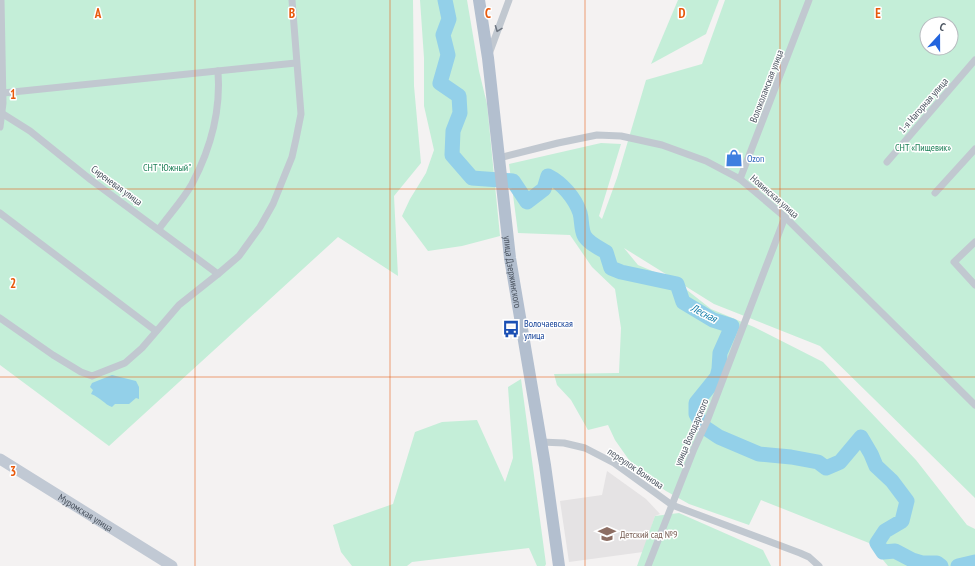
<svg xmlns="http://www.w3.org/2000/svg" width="975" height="566" viewBox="0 0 975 566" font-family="'PT Sans Narrow',sans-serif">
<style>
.education{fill:#e5e3e4}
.green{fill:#c4eed8;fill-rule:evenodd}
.water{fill:#93d0e9}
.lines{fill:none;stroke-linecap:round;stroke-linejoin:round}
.river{stroke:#93d0e9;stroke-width:15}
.minor{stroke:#c1c8d0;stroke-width:7}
.secondary{stroke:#c1c9d4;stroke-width:11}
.primary{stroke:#b3bfcf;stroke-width:12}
.oneway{stroke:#6e7681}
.grid{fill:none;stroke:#e8590c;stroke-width:1;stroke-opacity:0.55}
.labels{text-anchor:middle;stroke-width:3;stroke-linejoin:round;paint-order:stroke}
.street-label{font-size:10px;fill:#4a535f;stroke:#fff}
.park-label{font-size:10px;fill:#1c7f56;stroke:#fff}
.shop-label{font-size:10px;fill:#366cbe;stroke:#fff;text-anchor:start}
.transit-label{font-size:10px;fill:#164399;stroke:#fff;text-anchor:start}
.education-label{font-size:10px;fill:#785e54;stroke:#fff;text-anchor:start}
.water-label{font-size:11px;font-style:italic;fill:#137da9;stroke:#fff}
.grid-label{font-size:13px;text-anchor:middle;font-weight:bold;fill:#e8590c;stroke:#fff;stroke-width:3;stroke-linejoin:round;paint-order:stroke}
</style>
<rect width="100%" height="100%" fill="#f4f2f2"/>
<polygon class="education" points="607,471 646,499 660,514 655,516 643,552 569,562 560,501 602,495"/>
<g class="green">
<polygon points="0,0 413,0 414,86 421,163 394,196 398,276 338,237 109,446 0,365"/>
<polygon points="420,0 467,0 479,71 487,104 500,236 462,246 428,251 402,216 410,199 426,173 434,150 424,106 424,58"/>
<polygon points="678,0 719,0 706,34 651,64"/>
<path d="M725,0H975V498L820,346L714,304L624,248L638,265L662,275L687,290L711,309L754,327L823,362L916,460L967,525L975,529V566H888L869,543L761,500L749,525L689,504L666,491L636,470L615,440L608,425L588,430L571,400L557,385L554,374L619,373L621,328L615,289L592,267L570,235L518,233L509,164L601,143L621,144L599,216L602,219L617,178L646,80L702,64ZM927,24H951V48H927Z"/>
<polygon points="521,379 546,564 545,566 537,566 529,548 412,562 407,566 352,566 341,552 333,525 393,504 415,432 442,422 477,420 505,482 513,458 508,387"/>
<polygon points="679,513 763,550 771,566 637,566 655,516"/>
</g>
<path class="water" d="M112,375L136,381L139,387V399L136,398L129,404H115L112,407C104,404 100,397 91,394L93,390L90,387L92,383Z"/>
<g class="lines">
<g class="river">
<path d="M445,0L449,19L443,35L448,55L440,83L459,96L460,113L453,131L452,155L472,178L513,181L527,202L544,189L548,176C562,183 575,198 580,213C582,220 581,228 584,235C587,242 599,248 606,252L611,268L621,272L677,284L683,302L713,320L732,326L720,353L719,369L717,377L696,403V414L704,427L719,437L759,454L791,457L818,462L826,468L840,462L861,437L871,454L876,466L892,481L907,501L902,521L885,531L877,543L883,552L895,551L912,560L922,563H937L941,566"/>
<polyline points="958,566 975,562"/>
</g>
<g class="minor">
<polyline points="489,54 509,0"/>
<polyline points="3,93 296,63"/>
<polyline points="3,114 30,131 91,180 218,274"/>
<polyline points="0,127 3,103 1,0"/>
<polyline points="499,158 558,143 597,135 621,136 662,145 706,161 740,179 785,217 975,405"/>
<polyline points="887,162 975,60"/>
<polyline points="740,179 809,0"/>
<polyline points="935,193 975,149"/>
<polyline points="0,213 156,331"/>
<path d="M159,229C169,215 183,200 192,184C210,150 221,111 218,71"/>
<polyline points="975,242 954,262 975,285"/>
<polyline points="0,318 53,355 81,372 92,376 125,363 142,348 179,305 218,274 239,256 260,227 273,204 292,157 296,139 301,114 292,0"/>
<polyline points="541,442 564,443 585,448 614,463 672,505 800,553 809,557 819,566"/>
<polyline points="648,566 694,449 707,421 785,217"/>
</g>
<path class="secondary" id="s1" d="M0,459L172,566"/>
<path class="primary" id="s2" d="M479,0L488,58L510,258L545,465L559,566"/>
</g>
<defs><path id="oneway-chevron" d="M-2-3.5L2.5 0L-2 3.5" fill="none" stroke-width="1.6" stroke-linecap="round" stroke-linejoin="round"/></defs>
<use class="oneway" href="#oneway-chevron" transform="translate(498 29) rotate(111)"/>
<path class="grid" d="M195,0V566M390,0V566M585,0V566M780,0V566M0,189H975M0,377H975"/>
<defs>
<g id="shop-bare" transform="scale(1.38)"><path d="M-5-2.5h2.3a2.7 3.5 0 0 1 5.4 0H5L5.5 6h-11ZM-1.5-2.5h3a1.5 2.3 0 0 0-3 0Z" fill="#3f7fe0" stroke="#fff" stroke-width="2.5" paint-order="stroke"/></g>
<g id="bus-bare" transform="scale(1.38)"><path d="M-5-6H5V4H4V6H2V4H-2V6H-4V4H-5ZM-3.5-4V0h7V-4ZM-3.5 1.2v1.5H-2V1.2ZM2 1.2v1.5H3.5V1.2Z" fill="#1a4fb4" stroke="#fff" stroke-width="2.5" paint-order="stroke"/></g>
<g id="school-bare" transform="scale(1.38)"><path d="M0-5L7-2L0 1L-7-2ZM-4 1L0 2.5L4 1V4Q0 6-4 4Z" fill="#8d6e63" stroke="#fff" stroke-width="2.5" paint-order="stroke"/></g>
</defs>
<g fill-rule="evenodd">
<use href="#shop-bare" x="734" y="158"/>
<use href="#bus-bare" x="511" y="329"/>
<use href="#school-bare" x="607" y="534"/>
</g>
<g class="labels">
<g class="street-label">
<text transform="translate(766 86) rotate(-69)" y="4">Волоколамская улица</text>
<text transform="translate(923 105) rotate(-49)" y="4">1-я Нагорная улица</text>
<text transform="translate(117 185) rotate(36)" y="4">Сиреневая улица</text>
<text transform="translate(775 196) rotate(41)" y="4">Новинская улица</text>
<text dy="4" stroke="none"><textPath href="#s2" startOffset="274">улица Дзержинского</textPath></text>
<text transform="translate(691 432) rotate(-67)" y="4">улица Володарского</text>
<text transform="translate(636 468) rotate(34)" y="4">переулок Воинова</text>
<text dy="4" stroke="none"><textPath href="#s1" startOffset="101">Муромская улица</textPath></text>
</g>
<g class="park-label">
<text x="923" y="151">СНТ «Пищевик»</text>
<text x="167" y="171">СНТ "Южный"</text>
</g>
<g class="shop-label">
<text x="747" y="162">Ozon</text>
</g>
<g class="transit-label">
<text x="524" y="327">Волочаевская<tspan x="524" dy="12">улица</tspan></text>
</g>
<g class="education-label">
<text x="620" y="538">Детский сад №9</text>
</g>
<g class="water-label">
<text transform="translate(704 313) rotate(27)" y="4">Лесная</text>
</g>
</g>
<g class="grid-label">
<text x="98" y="18">A</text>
<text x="292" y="18">B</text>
<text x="488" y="18">C</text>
<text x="682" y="18">D</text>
<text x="878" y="18">E</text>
<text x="13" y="99">1</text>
<text x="13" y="288">2</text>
<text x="13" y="476">3</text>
</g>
<g transform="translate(939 36) rotate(21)"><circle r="19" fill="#ffffff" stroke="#b7babf"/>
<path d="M0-3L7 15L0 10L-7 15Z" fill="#2365de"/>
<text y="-6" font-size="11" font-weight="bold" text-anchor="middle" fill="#4a535f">С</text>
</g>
</svg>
